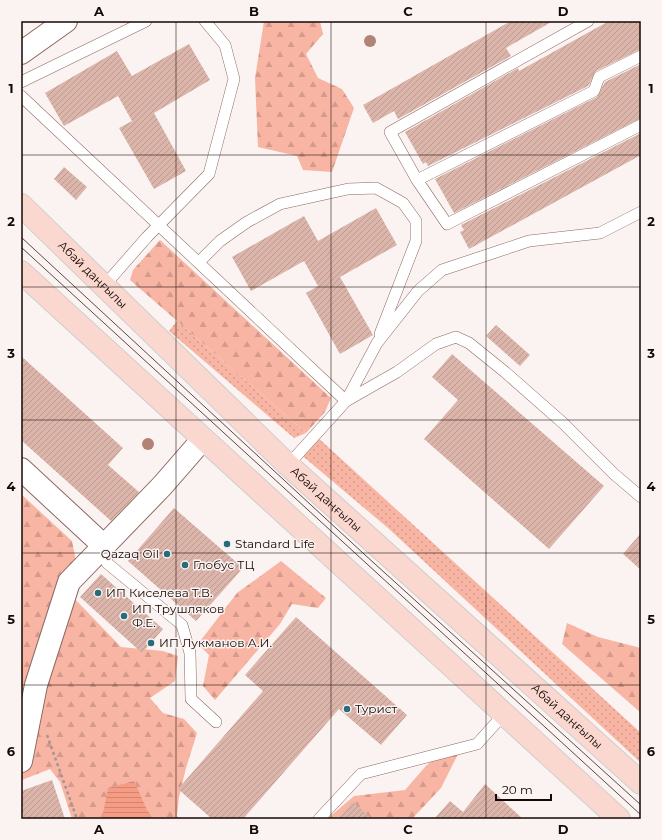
<svg xmlns="http://www.w3.org/2000/svg" width="662" height="840" viewBox="0 0 662 840" font-family="Montserrat,sans-serif">
<style>
.grass{fill:url(#grass-dots)}
.forest{fill:url(#forest-firs)}
.water{fill:url(#water-rules)}
.building{fill:url(#building-hatch)}
.lines{fill:none;stroke-linecap:round;stroke-linejoin:round}
.service-casing{stroke:#8c6960;stroke-width:12}
.minor-casing{stroke:#8c6960;stroke-width:24}
.primary-casing{stroke:#d0cecd;stroke-width:24}
.path{stroke:#a19795;stroke-width:2.5;stroke-dasharray:3 3;stroke-linecap:butt}
.service{stroke:#fff;stroke-width:11}
.minor{stroke:#fff;stroke-width:22}
.primary{stroke:#fad8cf;stroke-width:22}
.tram{stroke:#574c49;stroke-width:1}
.tree{fill:#b18376}
.grid{fill:none;stroke:#140805;stroke-width:1;stroke-opacity:0.55}
.poi-dot{fill:#276c7b;stroke:#fbf3f1;stroke-width:1.5}
.labels{text-anchor:middle;stroke-width:3;stroke-linejoin:round;paint-order:stroke}
.street-label{font-size:12px;fill:#140805;stroke:#fbf3f1}
.poi-label{font-size:12px;fill:#140805;stroke:#fbf3f1;text-anchor:start}
.neatline{fill:none;stroke:#140805;stroke-width:1.5}
.grid-label{font-size:13px;text-anchor:middle;font-weight:bold;fill:#140805}
</style>
<defs>
<pattern id="grass-dots" width="8" height="8" patternUnits="userSpaceOnUse"><rect width="8" height="8" fill="#f9b5a3"/><path d="M2 2h.1M6 6h.1" fill="none" stroke="#d59a8b" stroke-width="1.8" stroke-linecap="round"/></pattern>
<pattern id="forest-firs" width="22" height="20" patternUnits="userSpaceOnUse"><rect width="22" height="20" fill="#f9b5a3"/><path d="M5 1l3.5 6h-7zM16 11l3.5 6h-7z" fill="#d59a8b"/></pattern>
<pattern id="water-rules" width="6" height="5" patternUnits="userSpaceOnUse"><rect width="6" height="5" fill="#f69c84"/><path d="M0 2.5h6" fill="none" stroke="#d28570"/></pattern>
<pattern id="building-hatch" width="6" height="6" patternUnits="userSpaceOnUse"><rect width="6" height="6" fill="#dcb5aa"/><path d="M-1 1l2-2M0 6l6-6M5 7l2-2" fill="none" stroke="#bc9a91"/></pattern>
</defs>
<rect width="100%" height="100%" fill="#fbf3f1"/>
<g class="grass">
<polygon points="177,321 306,433 294,438 169,331"/>
<polygon points="315,435 641,733 641,763 388,528 299,453"/>
</g>
<g class="forest">
<polygon points="264,21 320,21 323,34 306,54 318,78 342,89 354,108 332,172 303,170 297,156 258,147 255,78"/>
<polygon points="160,240 331,398 325,412 306,433 130,280 133,270"/>
<polygon points="21,494 72,541 76,561 71,595 121,647 163,651 178,656 175,681 150,698 163,713 184,719 197,733 186,768 179,797 177,816 181,819 72,819 60,782 50,769 22,780 21,778"/>
<polygon points="281,561 326,598 318,608 292,604 280,624 215,700 203,686 209,655 198,644 237,593"/>
<polygon points="567,623 598,637 641,648 641,713 562,644"/>
<polygon points="446,747 458,754 441,788 412,819 327,819 354,796 405,790 425,767"/>
</g>
<polygon class="water" points="134,781 151,819 102,819 108,788"/>
<g class="building">
<polygon points="511,21 553,21 506,48 511,56 398,119 394,111 373,123 363,105"/>
<polygon points="609,21 641,21 641,49 596,71 588,86 428,166 426,162 423,164 405,132 518,68 519,71"/>
<polygon points="189,44 210,80 154,113 186,171 154,189 119,128 132,121 118,96 64,126 45,93 117,51 132,76"/>
<polygon points="641,64 641,118 454,213 435,179 597,97 605,82"/>
<polygon points="641,133 641,155 469,249 460,232 464,230 461,225"/>
<polygon points="64,167 87,187 76,200 54,179"/>
<polygon points="376,208 397,245 340,277 373,335 340,354 306,293 318,286 304,261 251,291 232,257 304,216 318,241"/>
<polygon points="496,325 530,355 520,366 486,336"/>
<polygon points="452,354 604,486 549,549 424,439 458,400 432,377"/>
<polygon points="21,356 123,448 108,465 139,492 111,521 21,440"/>
<polygon points="174,508 243,568 196,621 128,561"/>
<polygon points="641,533 641,570 623,554"/>
<polygon points="101,574 163,629 142,653 80,597"/>
<polygon points="296,617 407,715 381,745 339,709 243,819 212,819 178,789 263,691 245,675"/>
<polygon points="52,780 65,819 24,819 21,809 21,791"/>
<polygon points="485,784 523,819 434,819 450,801 463,812"/>
<polygon points="353,802 372,819 338,819"/>
</g>
<g class="lines">
<g class="service-casing">
<g id="service">
<polyline points="588,21 390,132 417,180 594,91 599,77 641,56"/>
<polyline points="21,82 146,21"/>
<polyline points="21,96 346,401 397,372 436,344 456,337 469,343 505,372 563,423 614,474 641,497"/>
<polyline points="417,180 447,224 641,125"/>
<polyline points="199,262 220,241 247,222 280,204 348,189 376,188 403,203 416,221 416,241 380,334"/>
<polyline points="104,286 147,237 209,174 234,79 225,45 205,21"/>
<polyline points="288,465 346,401 377,343 418,291 442,270 529,241 600,233 641,212"/>
<polyline points="104,546 107,563 182,625 190,653 191,699 216,722"/>
<polyline points="319,819 361,774 477,744 504,714"/>
</g>
</g>
<g class="minor-casing">
<g id="minor">
<polyline points="21,53 66,21"/>
<polyline points="21,469 104,546"/>
<polyline points="21,761 36,685 69,582 162,486 202,440"/>
</g>
</g>
<g class="primary-casing">
<g id="primary">
<path id="s1" d="M21,205L288,465L641,783"/>
<polyline points="21,272 619,819"/>
</g>
</g>
<polyline class="path" points="47,735 77,819"/>
<use href="#service" class="service"/>
<use href="#minor" class="minor"/>
<use href="#primary" class="primary"/>
<g class="tram">
<polyline points="21,237 364,554 641,805"/>
<polyline points="21,247 641,815"/>
</g>
</g>
<g class="tree">
<circle cx="370" cy="41" r="6"/>
<circle cx="148" cy="444" r="6"/>
</g>
<path class="grid" d="M176,21V819M331,21V819M486,21V819M21,155H641M21,287H641M21,420H641M21,553H641M21,685H641"/>
<g class="poi-dot">
<circle cx="227" cy="544" r="4"/>
<circle cx="167" cy="554" r="4"/>
<circle cx="185" cy="565" r="4"/>
<circle cx="98" cy="593" r="4"/>
<circle cx="124" cy="616" r="4"/>
<circle cx="151" cy="643" r="4"/>
<circle cx="347" cy="709" r="4"/>
</g>
<g class="labels">
<g class="street-label">
<text dy="4" stroke="none"><textPath href="#s1" startOffset="100">Абай даңғылы</textPath></text>
<text dy="4" stroke="none"><textPath href="#s1" startOffset="424">Абай даңғылы</textPath></text>
<text dy="4" stroke="none"><textPath href="#s1" startOffset="748">Абай даңғылы</textPath></text>
</g>
<g class="poi-label">
<text x="235" y="548">Standard Life</text>
<text x="159" y="558" text-anchor="end">Qazaq Oil</text>
<text x="193" y="569">Глобус ТЦ</text>
<text x="106" y="597">ИП Киселева Т.В.</text>
<text x="132" y="613">ИП Трушляков<tspan x="132" dy="14">Ф.Е.</tspan></text>
<text x="159" y="647">ИП Лукманов А.И.</text>
<text x="355" y="713">Турист</text>
</g>
</g>
<rect width="662" height="840" fill="none" stroke="#fbf3f1" stroke-width="44"/>
<path d="M496 794v6h55v-6" fill="none" stroke="#140805" stroke-width="2"/>
<text x="502" y="794" font-size="12" fill="#140805" stroke="#fbf3f1" stroke-width="3" paint-order="stroke">20 m</text>
<rect x="22" y="22" width="618" height="796" class="neatline"/>
<g class="grid-label">
<text x="99" y="16">A</text>
<text x="254" y="16">B</text>
<text x="408" y="16">C</text>
<text x="563" y="16">D</text>
<text x="11" y="93">1</text>
<text x="651" y="93">1</text>
<text x="11" y="226">2</text>
<text x="651" y="226">2</text>
<text x="11" y="358">3</text>
<text x="651" y="358">3</text>
<text x="11" y="491">4</text>
<text x="651" y="491">4</text>
<text x="11" y="624">5</text>
<text x="651" y="624">5</text>
<text x="11" y="756">6</text>
<text x="651" y="756">6</text>
<text x="99" y="834">A</text>
<text x="254" y="834">B</text>
<text x="408" y="834">C</text>
<text x="563" y="834">D</text>
</g>
</svg>
